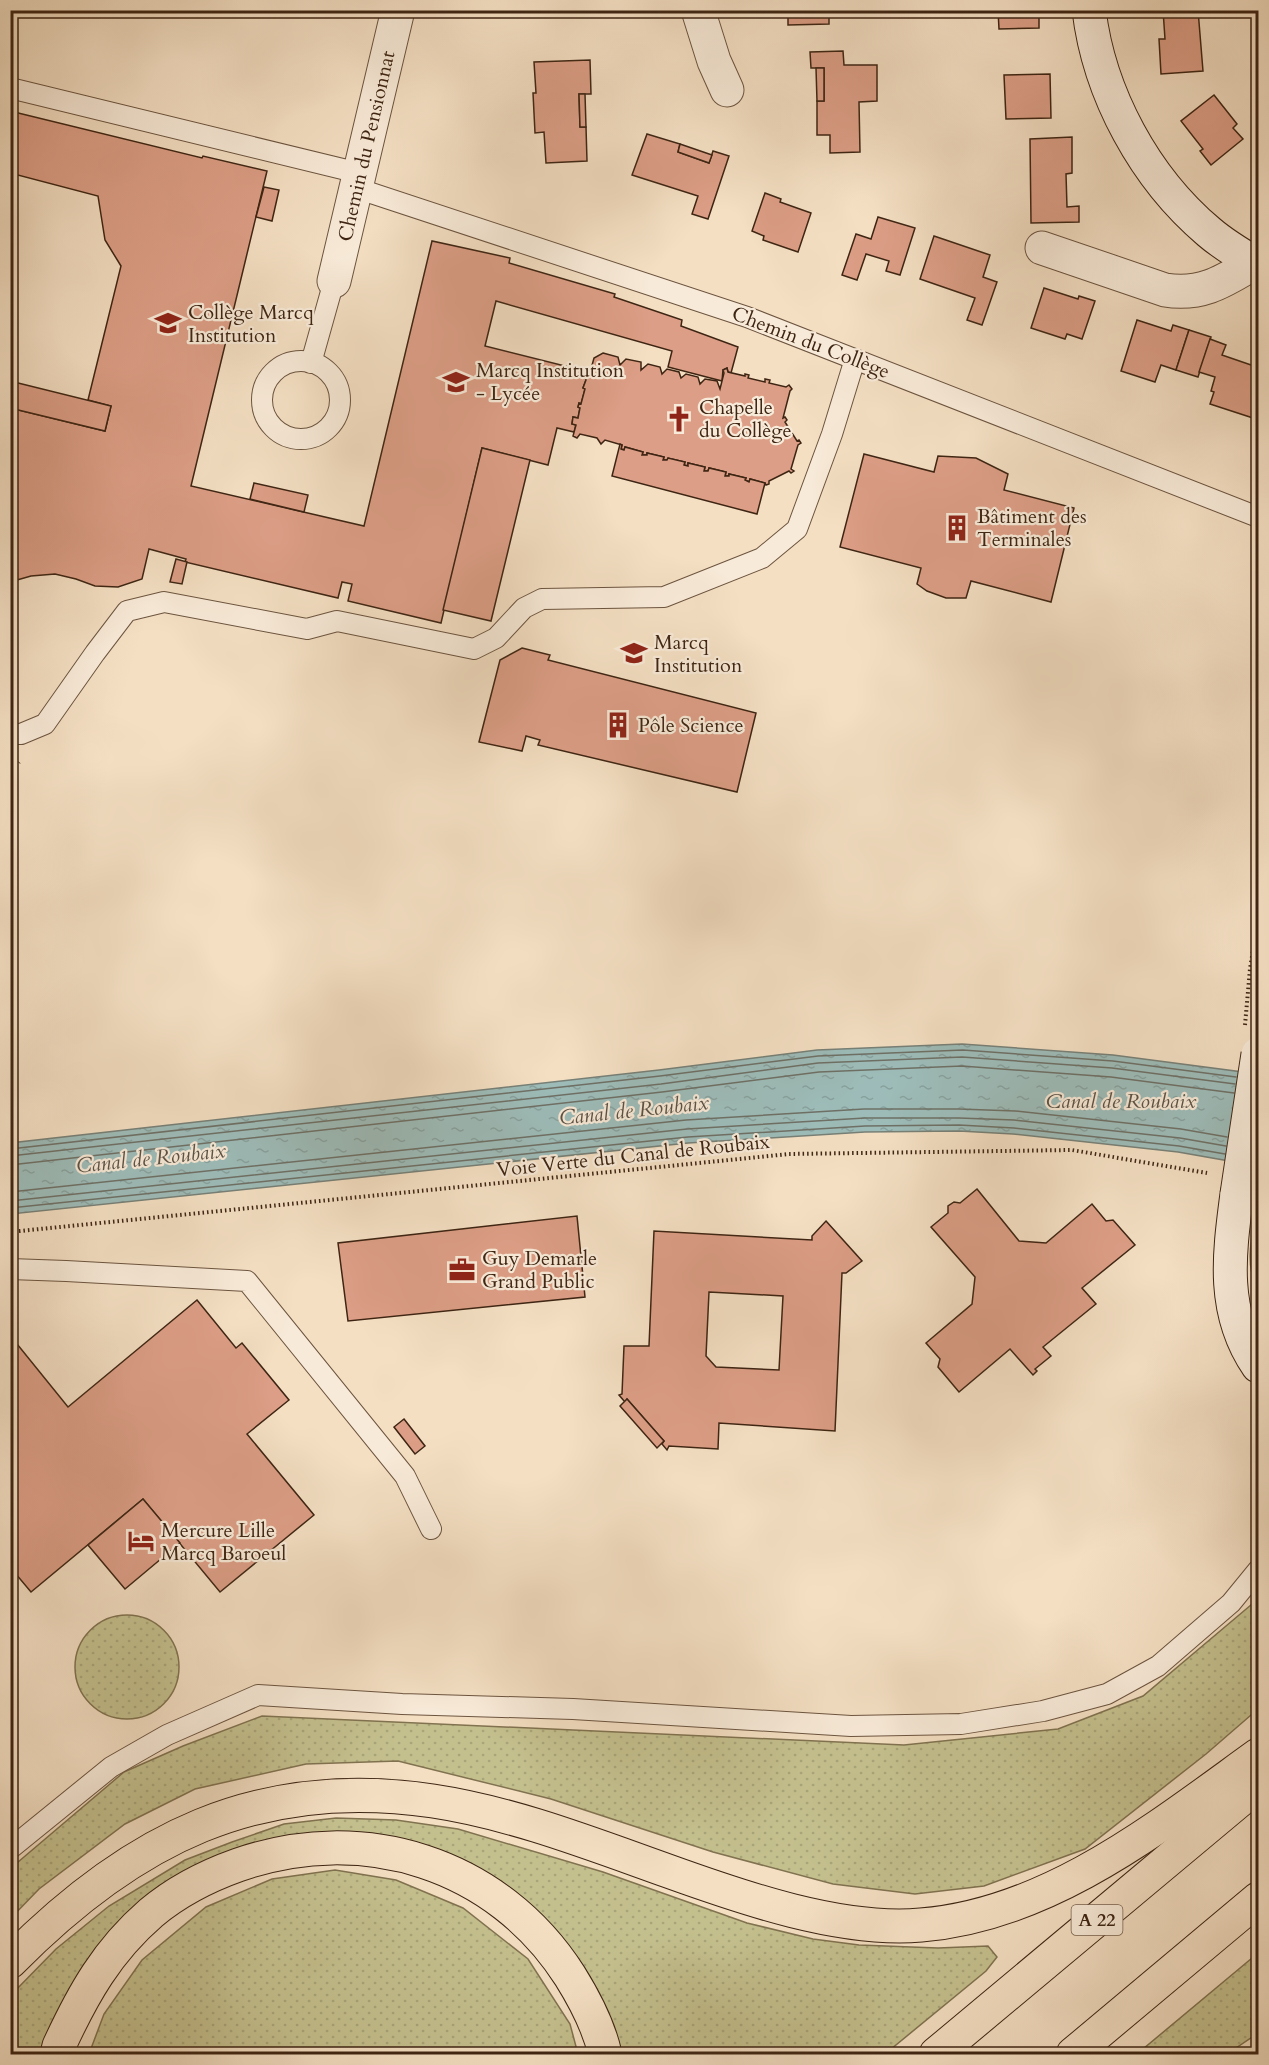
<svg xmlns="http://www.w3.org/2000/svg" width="1269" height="2065" viewBox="0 0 1269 2065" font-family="Cardo,serif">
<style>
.grass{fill:url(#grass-dots);stroke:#817250;stroke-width:1.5}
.garden{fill:#c4c08e;stroke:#817250;stroke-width:1.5}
.water{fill:url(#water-ripples);stroke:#778077;stroke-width:1.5}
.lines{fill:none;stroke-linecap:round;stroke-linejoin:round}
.shore{stroke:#6e7066;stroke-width:1.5}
.building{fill:#dc9e86;stroke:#3e2513;stroke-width:1.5;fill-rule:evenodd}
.lane-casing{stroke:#6c543f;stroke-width:22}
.street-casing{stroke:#6c543f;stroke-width:35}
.secondary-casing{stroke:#3e2513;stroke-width:35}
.highway-casing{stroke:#3e2513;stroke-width:35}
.path{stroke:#3e2513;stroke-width:4;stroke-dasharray:1.5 3;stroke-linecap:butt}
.lane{stroke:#f8ead8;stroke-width:20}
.street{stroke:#f8ead8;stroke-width:33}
.secondary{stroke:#f8ead8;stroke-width:33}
.highway{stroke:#f4dfc3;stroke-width:33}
.secondary-bridge-casing{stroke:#3e2513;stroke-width:35;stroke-linecap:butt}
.secondary-bridge{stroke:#f8ead8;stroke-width:33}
.labels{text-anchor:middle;stroke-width:4.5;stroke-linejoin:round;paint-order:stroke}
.shield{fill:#f8ead8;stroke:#76604e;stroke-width:1.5}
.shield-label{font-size:18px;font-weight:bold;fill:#3e2513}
.street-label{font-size:20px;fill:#3e2513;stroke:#f8ead8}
.poi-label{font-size:20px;fill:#3e2513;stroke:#f8ead8;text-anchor:start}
.water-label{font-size:21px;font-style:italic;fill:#5a5245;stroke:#f8ead8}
</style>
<defs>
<pattern id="grass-dots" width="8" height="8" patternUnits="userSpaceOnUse" patternTransform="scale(1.5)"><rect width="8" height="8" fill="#c4c08e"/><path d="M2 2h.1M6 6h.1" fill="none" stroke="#a9a57a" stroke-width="1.8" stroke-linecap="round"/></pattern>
<pattern id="water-ripples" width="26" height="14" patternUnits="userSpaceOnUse" patternTransform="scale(1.5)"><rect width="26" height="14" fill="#9dbcb9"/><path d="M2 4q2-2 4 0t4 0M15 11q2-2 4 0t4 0" fill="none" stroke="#88a19e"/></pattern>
</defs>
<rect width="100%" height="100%" fill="#f4dfc3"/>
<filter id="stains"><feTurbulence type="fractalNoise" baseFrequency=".00333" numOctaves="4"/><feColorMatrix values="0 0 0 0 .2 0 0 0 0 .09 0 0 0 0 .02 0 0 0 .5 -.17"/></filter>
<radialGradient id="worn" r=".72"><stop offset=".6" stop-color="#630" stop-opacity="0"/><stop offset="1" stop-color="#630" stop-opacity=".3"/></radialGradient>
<g class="grass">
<polygon points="1258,1599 1258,1709 1206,1754 1085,1849 984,1886 915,1894 833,1884 713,1852 551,1799 398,1761 306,1764 195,1789 125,1824 39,1889 11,1918 11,1868 124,1772 183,1746 262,1716 904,1745 1058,1729 1143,1696"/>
<circle cx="127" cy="1667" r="52"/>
<polygon points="336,1818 396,1820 458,1829 603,1872 747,1923 813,1939 859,1945 938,1948 988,1946 997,1957 986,1971 885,2054 620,2054 472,1868 217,1861 67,1997 41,2054 11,2054 11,1995 56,1949 109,1906 185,1860 232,1842 284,1824"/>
<polygon points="335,1870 396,1880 463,1908 528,1959 570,2024 578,2054 89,2054 104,2014 142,1960 206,1907 272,1879"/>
<polygon points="1258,1953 1258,2033 1227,2054 1137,2054"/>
</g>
<path class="garden" d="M1258,1198V1288C1242,1263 1255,1226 1258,1198Z"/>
<polygon class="water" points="962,1044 1113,1055 1258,1074 1258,1166 1178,1152 1013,1134 959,1131 865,1132 688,1143 11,1214 10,1143 659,1070 817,1050"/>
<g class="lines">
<g class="shore">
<polyline points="10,1149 660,1076 818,1056 963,1050 1113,1061 1236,1077"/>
<polyline points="10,1156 661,1084 818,1063 962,1057 1112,1068 1235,1084"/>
<polyline points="10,1165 662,1092 819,1072 962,1066 1111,1077 1234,1093"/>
<polyline points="10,1192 686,1120 864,1109 959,1109 1015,1111 1181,1129 1227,1137"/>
<polyline points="10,1201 687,1129 865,1118 959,1118 1014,1120 1180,1138 1226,1146"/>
<polyline points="10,1208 688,1137 865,1126 959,1125 1014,1128 1179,1146 1225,1154"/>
</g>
</g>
<g class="building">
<polygon points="788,10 829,10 829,24 788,25"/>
<polygon points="998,10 1039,10 1039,28 999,29"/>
<polygon points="1163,10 1198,10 1203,71 1161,74 1159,39 1165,39"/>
<polygon points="843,51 844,65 877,65 877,101 859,102 860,152 830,153 830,135 817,135 817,101 824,101 824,68 811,68 810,52"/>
<polygon points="590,60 591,94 579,94 580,127 586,127 587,161 546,163 544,132 535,133 533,93 536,93 534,62"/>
<polygon points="816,68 824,68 824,101 817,101"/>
<polygon points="1050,74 1051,118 1006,119 1004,75"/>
<polygon points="579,94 585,94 586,127 580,127"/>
<polygon points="1214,95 1237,124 1233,128 1243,139 1211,165 1200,151 1203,149 1181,121"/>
<polygon points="10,111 202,158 203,156 267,171 191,486 364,526 432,241 510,258 509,263 615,294 614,297 682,320 681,326 738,347 731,373 728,372 727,368 723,370 722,381 668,367 672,351 496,301 485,346 589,372 583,388 585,389 581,404 579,403 578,407 580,408 578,418 573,417 572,424 576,425 574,432 557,428 548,465 482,448 441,623 348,601 352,584 342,582 338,598 185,562 186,559 149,549 142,579 118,587 95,586 76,579 55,574 31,576 10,582 10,408 105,431 111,406 88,400 121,266 105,240 98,196 10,173"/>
<polygon points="647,134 680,144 678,152 709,163 713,151 729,156 708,219 692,214 698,196 632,175"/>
<polygon points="1072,137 1072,173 1066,174 1067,207 1079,206 1079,222 1031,223 1030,139"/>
<polygon points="680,144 712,155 709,163 678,152"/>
<polygon points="264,187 279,190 272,221 256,217"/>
<polygon points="765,193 781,199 780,202 811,213 798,252 763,240 764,236 752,231"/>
<polygon points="878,217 915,228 900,275 886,271 889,261 866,254 857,280 842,275 856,234 871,239"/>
<polygon points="934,236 990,255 983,277 997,282 982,325 967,320 975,298 920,279"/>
<polygon points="1044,288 1078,299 1079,296 1095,301 1082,339 1067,334 1065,339 1031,328"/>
<polygon points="1137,320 1171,331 1173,325 1189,330 1176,370 1161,365 1155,382 1121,371"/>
<polygon points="1189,330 1211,337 1198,377 1176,370"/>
<polygon points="1210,339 1226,345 1222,355 1254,366 1256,359 1258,360 1258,405 1253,418 1210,404 1214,392 1211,391 1215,377 1199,372"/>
<polygon points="603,353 618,357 620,365 626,359 641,362 641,370 648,364 660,367 662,374 667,369 679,372 681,378 686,374 698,377 700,384 705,379 717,381 720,389 724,373 723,370 727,368 728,372 745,376 745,374 749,375 748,378 765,382 765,379 770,380 769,383 786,387 789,385 792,389 790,391 783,418 785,417 787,420 785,422 797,441 799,440 801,443 798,445 791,469 794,471 791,473 789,471 769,481 769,484 766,485 765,483 750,479 749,482 745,480 746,478 729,474 729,476 725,476 726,472 709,468 708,471 704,471 705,467 688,463 688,466 684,465 685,462 668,458 667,460 663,460 664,457 647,453 647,455 642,455 643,452 625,447 624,450 621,449 622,445 605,440 601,444 597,438 580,434 577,438 573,436 576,425 572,424 573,417 578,418 580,408 578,407 579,403 581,404 585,389 583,388 589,372 588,368 591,369 594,358"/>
<polygon points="10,381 111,406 105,431 10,408"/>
<polygon points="620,444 622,445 621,449 624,450 625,447 643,452 642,455 647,455 647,453 664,457 663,460 667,460 668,458 685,462 684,465 688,466 688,463 705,467 704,471 708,471 709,468 726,472 725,476 729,476 729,474 746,478 745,480 749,482 750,479 765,483 757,514 612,476"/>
<polygon points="482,448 530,460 491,621 443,610"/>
<polygon points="864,454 934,472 938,456 976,458 1008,474 1004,490 1074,508 1051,602 971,581 966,598 946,598 927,591 917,584 921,568 840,547"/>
<polygon points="254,483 308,495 304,512 250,499"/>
<polygon points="176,559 187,562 182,584 170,582"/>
<polygon points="522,648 550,655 548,660 756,713 737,792 538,745 540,740 526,736 522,751 479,742 500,660"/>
<polygon points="977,1189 1019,1241 1046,1243 1092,1204 1106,1221 1113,1220 1135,1245 1082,1288 1096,1304 1043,1347 1051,1356 1035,1369 1037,1371 1033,1375 1010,1349 959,1392 938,1367 940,1359 926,1343 972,1304 975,1277 931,1227 948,1213 948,1206 954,1202 960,1203"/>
<polygon points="577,1216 585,1297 348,1321 338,1243"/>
<path d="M826,1221L862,1261L846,1273H842L835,1431L719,1423L718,1449L669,1446L667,1450L662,1444L664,1441L627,1399L625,1402L619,1395L622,1394L624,1346H649L654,1231L812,1240V1236ZM709,1292L783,1296L779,1370L716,1367L706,1356Z"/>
<polygon points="197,1300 236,1348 242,1343 289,1400 247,1434 314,1515 220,1592 143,1499 31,1592 10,1567 10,1341 13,1339 68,1407"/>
<polygon points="627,1399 664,1441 657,1448 620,1406"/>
<polygon points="404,1419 425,1446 415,1454 394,1427"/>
<polygon points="143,1499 180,1543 125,1589 88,1545"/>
</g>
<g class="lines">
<g class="lane-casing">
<g id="lane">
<polyline points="10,88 359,173"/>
<polyline points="356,188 747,317 1258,517"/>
<circle cx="301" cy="400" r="39"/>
<polyline points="311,363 334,281"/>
<polyline points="10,734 21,734 45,724 95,653 127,611 164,602 307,629 337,621 474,649 496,638 524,608 542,599 664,597 762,558 797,529 832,434 855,359"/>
<polyline points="10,1269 66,1271 247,1281 405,1476 431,1529"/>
<polyline points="10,1849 111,1767 167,1735 258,1695 402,1704 573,1709 851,1726 961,1724 1043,1711 1107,1694 1158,1666 1231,1603 1258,1570"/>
</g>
</g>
<g class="street-casing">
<g id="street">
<polyline points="698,10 714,61 727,90"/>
<path d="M1042,248L1165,290C1202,296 1224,281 1254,263"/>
<polyline points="334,281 398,10"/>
</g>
</g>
<g class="secondary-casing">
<g id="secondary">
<path d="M1089,10C1099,94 1145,178 1209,232C1224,245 1241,255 1258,265"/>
<path d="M1237,1194C1229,1255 1221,1312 1258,1366"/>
</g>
</g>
<g class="highway-casing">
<g id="highway">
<path d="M10,1962C131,1839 257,1775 433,1801C513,1813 592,1844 668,1871C743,1898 841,1932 921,1925C1049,1915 1158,1827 1258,1755"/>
<path d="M57,2054L59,2046C83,1994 107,1951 151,1913C176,1892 207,1876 238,1865C363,1821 498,1863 570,1976C585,2000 599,2027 605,2054"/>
<polyline points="936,2054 1258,1785"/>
<polyline points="1073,2054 1258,1899"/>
</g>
</g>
<g class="path">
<polyline points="10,773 19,762"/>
<polyline points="1245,1025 1250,969 1258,919"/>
<polyline points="10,1232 789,1154 1072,1150 1207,1173"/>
</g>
<use href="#lane" class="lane"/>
<use href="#street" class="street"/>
<use href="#secondary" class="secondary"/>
<use href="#highway" class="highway"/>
<g class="secondary-bridge-casing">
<polyline id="secondary-bridge" points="1237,1194 1258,1054"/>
</g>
<use href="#secondary-bridge" class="secondary-bridge"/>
</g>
<defs>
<g id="school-bare" transform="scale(2.07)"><path d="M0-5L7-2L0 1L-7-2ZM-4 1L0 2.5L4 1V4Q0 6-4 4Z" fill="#8f2418" stroke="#f8ead8" stroke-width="2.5" paint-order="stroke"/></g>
<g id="church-bare" transform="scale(2.07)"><path d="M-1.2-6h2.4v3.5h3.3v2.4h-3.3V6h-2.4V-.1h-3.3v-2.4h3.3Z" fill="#8f2418" stroke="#f8ead8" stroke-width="2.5" paint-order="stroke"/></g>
<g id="building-bare" transform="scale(2.07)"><path d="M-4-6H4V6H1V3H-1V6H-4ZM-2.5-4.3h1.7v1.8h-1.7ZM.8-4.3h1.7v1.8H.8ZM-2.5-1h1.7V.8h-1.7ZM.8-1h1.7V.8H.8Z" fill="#8f2418" stroke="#f8ead8" stroke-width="2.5" paint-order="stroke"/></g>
<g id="office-bare" transform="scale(2.07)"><path d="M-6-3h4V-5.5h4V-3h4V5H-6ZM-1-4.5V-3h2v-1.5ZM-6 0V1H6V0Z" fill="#8f2418" stroke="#f8ead8" stroke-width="2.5" paint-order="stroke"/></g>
<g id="hotel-bare" transform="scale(2.07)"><path d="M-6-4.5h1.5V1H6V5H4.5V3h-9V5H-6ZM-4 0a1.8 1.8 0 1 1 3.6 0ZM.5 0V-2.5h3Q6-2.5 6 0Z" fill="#8f2418" stroke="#f8ead8" stroke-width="2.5" paint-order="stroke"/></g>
</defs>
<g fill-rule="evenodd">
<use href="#school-bare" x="168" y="323"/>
<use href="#school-bare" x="456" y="382"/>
<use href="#church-bare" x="679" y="419"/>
<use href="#building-bare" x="957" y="528"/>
<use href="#school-bare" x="634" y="653"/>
<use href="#building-bare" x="618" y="725"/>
<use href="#office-bare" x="462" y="1270"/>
<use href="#hotel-bare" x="141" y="1541"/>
</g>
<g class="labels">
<rect class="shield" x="1071.5" y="1905" width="51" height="30" rx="4.5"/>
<g class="shield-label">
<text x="1097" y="1926">A 22</text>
</g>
<g class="street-label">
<text transform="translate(366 146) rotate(-77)" y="7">Chemin du Pensionnat</text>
<text transform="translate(811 342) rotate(21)" y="7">Chemin du Collège</text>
<text transform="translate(633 1155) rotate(-6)" y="7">Voie Verte du Canal de Roubaix</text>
</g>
<g class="poi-label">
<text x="188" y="319">Collège Marcq<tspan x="188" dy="23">Institution</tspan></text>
<text x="476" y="377">Marcq Institution<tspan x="476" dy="23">- Lycée</tspan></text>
<text x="699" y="414">Chapelle<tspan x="699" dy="23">du Collège</tspan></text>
<text x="977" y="523">Bâtiment des<tspan x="977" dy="23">Terminales</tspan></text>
<text x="654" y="649">Marcq<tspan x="654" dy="23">Institution</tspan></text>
<text x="638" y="732">Pôle Science</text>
<text x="482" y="1265">Guy Demarle<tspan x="482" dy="23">Grand Public</tspan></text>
<text x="161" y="1537">Mercure Lille<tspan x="161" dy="23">Marcq Baroeul</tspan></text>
</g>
<g class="water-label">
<text x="1121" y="1108">Canal de Roubaix</text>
<text transform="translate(634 1110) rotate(-6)" y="7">Canal de Roubaix</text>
<text transform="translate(151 1158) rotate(-6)" y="7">Canal de Roubaix</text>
</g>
</g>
<rect width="1269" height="2065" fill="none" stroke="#f4dfc3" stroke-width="36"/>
<rect x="12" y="12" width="1245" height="2041" fill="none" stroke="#3e2513" stroke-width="3"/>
<rect x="18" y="18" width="1233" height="2029" fill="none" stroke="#3e2513" stroke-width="1.5"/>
<rect width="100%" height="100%" filter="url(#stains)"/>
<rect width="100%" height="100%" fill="url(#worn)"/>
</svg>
